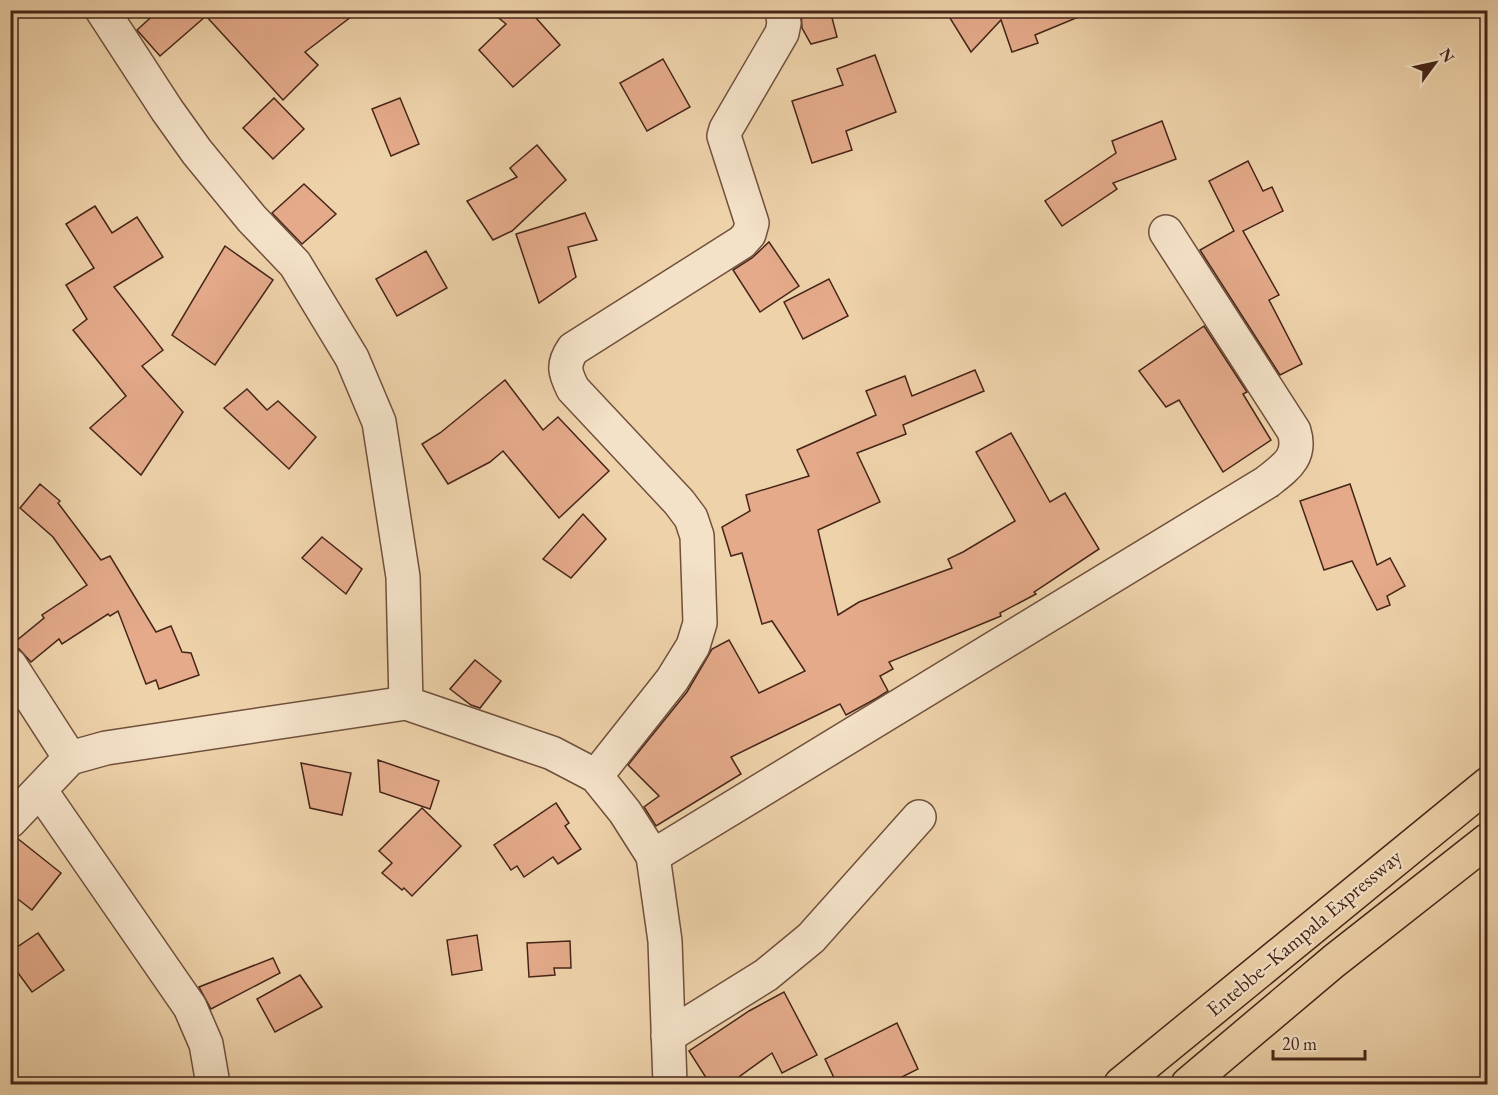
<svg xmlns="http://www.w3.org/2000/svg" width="1498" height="1095" viewBox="0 0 1498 1095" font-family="'EB Garamond',serif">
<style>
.building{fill:#e4aa8a;stroke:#462518;stroke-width:1.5}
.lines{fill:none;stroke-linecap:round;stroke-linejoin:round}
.street-casing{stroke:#70503c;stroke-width:36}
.highway-casing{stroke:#462518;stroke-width:36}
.street{stroke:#f4e2c8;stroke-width:33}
.highway{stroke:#eed2aa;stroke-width:33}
.labels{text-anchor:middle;stroke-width:4.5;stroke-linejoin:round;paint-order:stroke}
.street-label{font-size:21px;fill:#462518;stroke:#f4e2c8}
</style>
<rect width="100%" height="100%" fill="#eed2aa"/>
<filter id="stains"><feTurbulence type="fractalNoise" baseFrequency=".00333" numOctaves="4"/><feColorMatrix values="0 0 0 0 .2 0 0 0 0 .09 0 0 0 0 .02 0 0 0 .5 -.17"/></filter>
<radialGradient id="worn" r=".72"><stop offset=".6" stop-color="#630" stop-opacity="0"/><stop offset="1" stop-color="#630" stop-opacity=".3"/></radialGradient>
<g class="building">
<polygon points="159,10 360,10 305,52 318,65 283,100 206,16 160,56 137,30"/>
<polygon points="489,10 529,10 560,45 513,87 479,50 506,24"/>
<polygon points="801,10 830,10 837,37 811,44 802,28"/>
<polygon points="945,10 1093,10 1093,11 1035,35 1038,43 1012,52 1001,20 971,52"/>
<polygon points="875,55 896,112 846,131 852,150 812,163 792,101 843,85 837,69"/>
<polygon points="663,59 690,107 647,131 620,83"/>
<polygon points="274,98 304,129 273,159 243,128"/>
<polygon points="400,98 419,144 391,156 372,109"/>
<polygon points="1162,121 1176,159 1113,183 1117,189 1062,226 1045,201 1116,153 1112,141"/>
<polygon points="537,145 566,180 512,231 493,240 467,201 517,177 510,168"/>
<polygon points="1248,161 1263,191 1272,187 1283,211 1243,231 1279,295 1269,300 1302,364 1280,375 1200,250 1234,231 1209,181"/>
<polygon points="304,184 336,214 302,244 272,213"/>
<polygon points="95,206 112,233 137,217 163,257 114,287 163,350 142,366 183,412 141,475 90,428 126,396 73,330 87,319 66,285 94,268 66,224"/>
<polygon points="585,213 597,240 568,247 576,277 539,303 516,234"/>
<polygon points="769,242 799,286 760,312 733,270 752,258"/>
<polygon points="225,246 273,280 215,365 172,335"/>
<polygon points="426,251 447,288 397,316 376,279"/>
<polygon points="829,279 848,316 803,339 784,302"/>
<polygon points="1204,326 1247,392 1243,394 1271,440 1223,472 1179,400 1166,407 1139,371"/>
<polygon points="975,370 984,391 903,425 906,434 857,453 880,502 818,530 838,615 859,602 952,568 948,559 963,552 1015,521 976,452 1011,433 1050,502 1065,493 1099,549 1034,592 1036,594 1000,613 1001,616 889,662 893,669 880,676 888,691 877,698 846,715 840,704 731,757 741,774 656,826 644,807 659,796 628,765 687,692 712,649 729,640 759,693 805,671 772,621 762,624 742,553 731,556 722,527 750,511 746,495 809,476 797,450 876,415 866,391 905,376 912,396"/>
<polygon points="505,380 543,430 558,417 609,471 559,518 503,451 490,462 448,484 422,444 440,433"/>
<polygon points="247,389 267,410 278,401 316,437 289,469 224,408"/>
<polygon points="40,484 60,501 58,503 101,560 110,556 156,632 171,626 182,652 191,653 199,675 159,689 156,680 146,684 118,611 110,616 108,614 62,644 59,639 31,662 19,649 10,646 44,618 42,615 87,585 53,537 20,508"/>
<polygon points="1350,484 1377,565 1390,558 1405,586 1387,596 1390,605 1377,610 1352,561 1324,570 1300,501"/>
<polygon points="583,514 606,539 571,578 543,559"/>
<polygon points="322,537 362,569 346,594 302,558"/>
<polygon points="475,660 501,681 480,708 471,705 450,689"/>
<polygon points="378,760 439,781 430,809 380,792"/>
<polygon points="301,763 351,773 342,815 310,808"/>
<polygon points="556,803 569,823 565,826 581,849 558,864 553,857 524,877 517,866 511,870 494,845"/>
<polygon points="422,808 461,846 412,896 404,888 402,890 382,873 392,863 379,851"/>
<polygon points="17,838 61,873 32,910 10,893 10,839"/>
<polygon points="38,933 64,970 32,992 10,962 10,952"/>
<polygon points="477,935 482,970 452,975 447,940"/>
<polygon points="570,941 571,968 554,968 555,975 529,977 527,943"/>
<polygon points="273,958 280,973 211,1009 199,987"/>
<polygon points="300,975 322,1007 275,1032 257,999"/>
<polygon points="784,992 817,1055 782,1073 772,1053 729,1084 710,1084 689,1051 749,1011"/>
<polygon points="897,1023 918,1069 888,1084 837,1084 825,1059"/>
</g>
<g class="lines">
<g class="street-casing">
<g id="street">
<polyline points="102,10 167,110 197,152 252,219 295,264 352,358 379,422 403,577 406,703"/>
<polyline points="10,665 70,758"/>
<path d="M596,776L672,680L693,646L700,623L697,536L691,518L679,502L573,389C565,373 562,365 573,349L742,242L749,234L752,223L724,136L726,129L782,33L784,23L782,10"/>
<polyline points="40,790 190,1007 206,1044 213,1084"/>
<polyline points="10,821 70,758 106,748 406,703 552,753 596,776 625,812 653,856 665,941 670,1084"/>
<path d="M653,856L1267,482C1286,467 1302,457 1294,431L1166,232"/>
<polyline points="668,1036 766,975 811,938 919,817"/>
</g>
</g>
<g class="highway-casing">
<g id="highway">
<polyline points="1121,1084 1488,784"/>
<polyline points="1188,1084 1334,961 1488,840"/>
</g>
</g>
<use href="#street" class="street"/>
<use href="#highway" class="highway"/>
</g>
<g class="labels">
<g class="street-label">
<text transform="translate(1304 933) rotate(-40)" y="7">Entebbe–Kampala Expressway</text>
</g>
</g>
<rect width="1498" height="1095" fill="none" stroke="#eed2aa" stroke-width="36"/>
<rect x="12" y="12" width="1474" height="1071" fill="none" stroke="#462518" stroke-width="3"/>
<rect x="18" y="18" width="1462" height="1059" fill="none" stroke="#462518" stroke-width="1.5"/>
<g transform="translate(1435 63) rotate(57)" stroke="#f4e2c8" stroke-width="4.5" paint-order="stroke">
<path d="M0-4.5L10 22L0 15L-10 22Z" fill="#462518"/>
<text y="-9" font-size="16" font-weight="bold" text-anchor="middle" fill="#462518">N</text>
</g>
<path d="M1273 1050v9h92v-9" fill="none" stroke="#462518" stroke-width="3"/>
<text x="1282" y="1050" font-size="18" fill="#462518" stroke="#f4e2c8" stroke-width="4.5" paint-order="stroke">20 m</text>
<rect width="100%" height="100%" filter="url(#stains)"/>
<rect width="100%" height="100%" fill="url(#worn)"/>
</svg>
